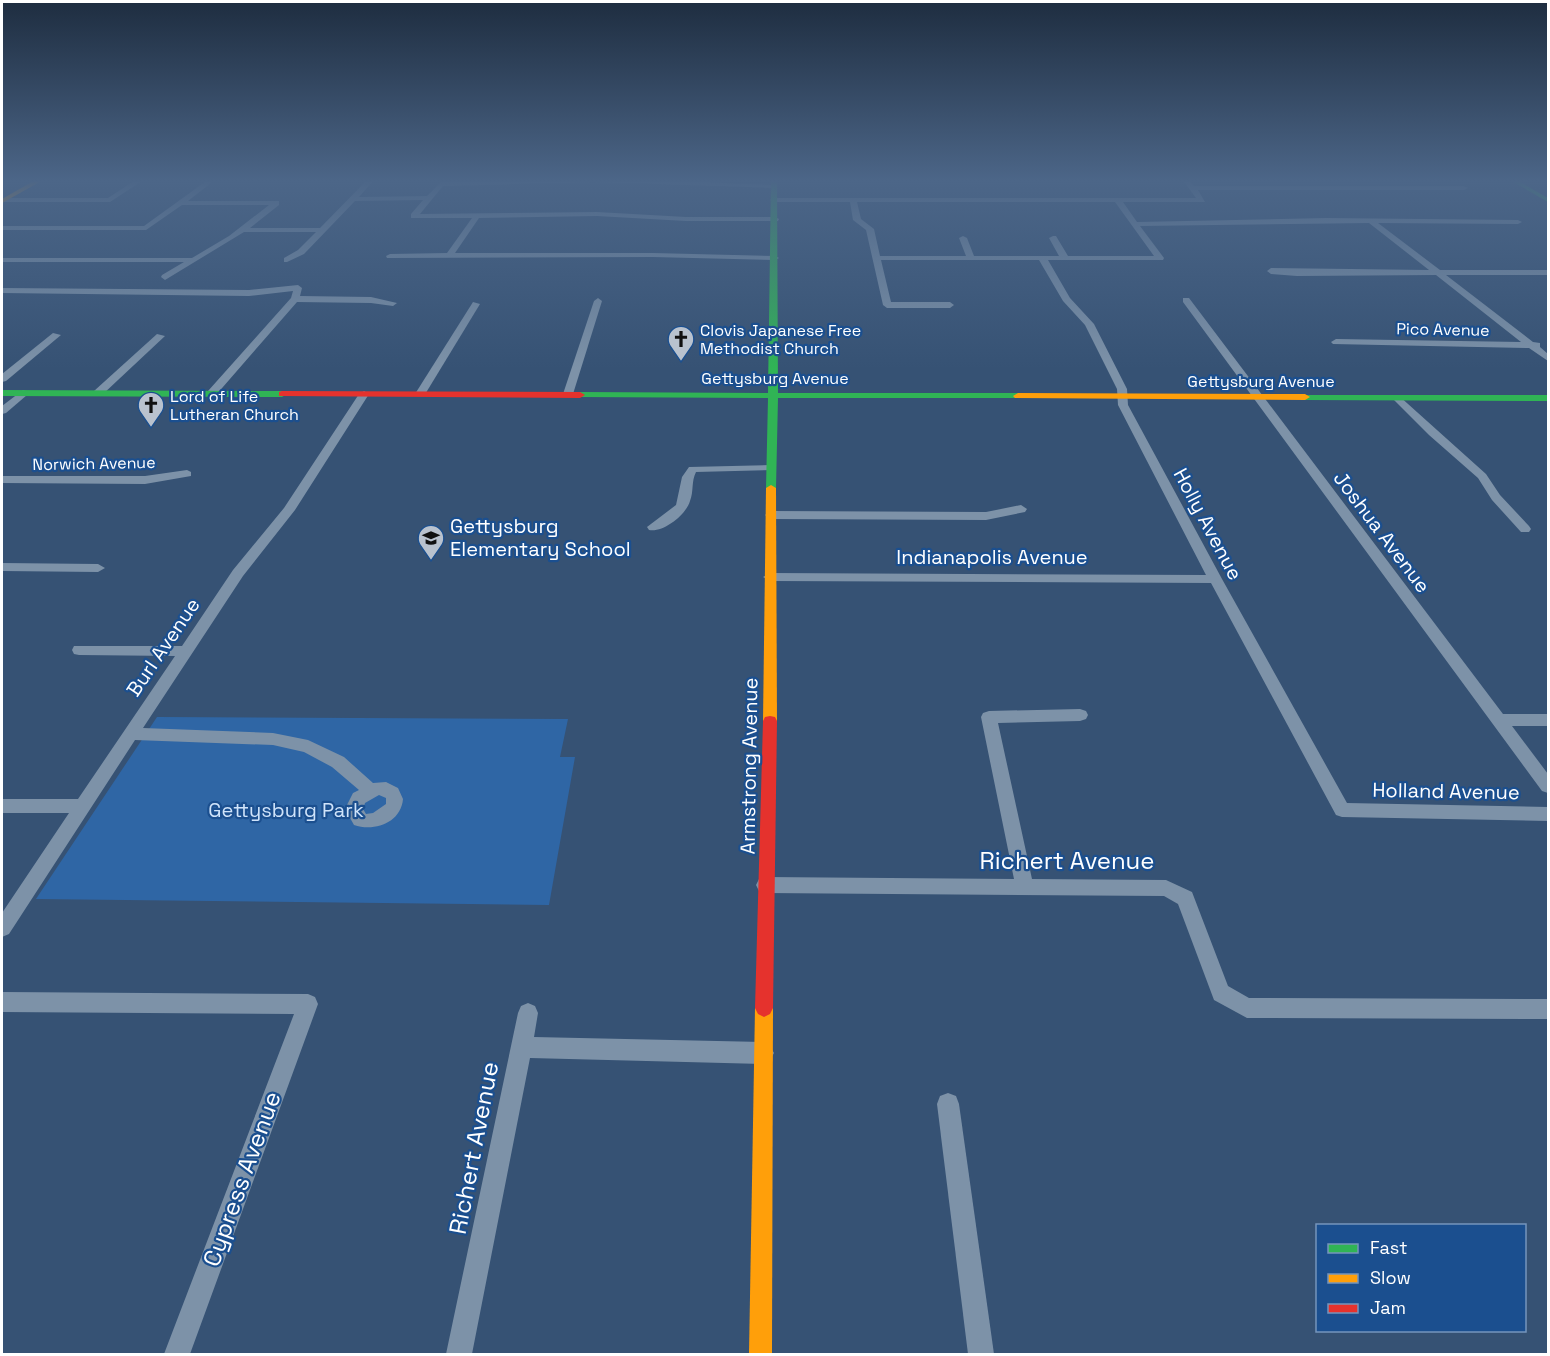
<svg xmlns="http://www.w3.org/2000/svg" width="1550" height="1356" viewBox="0 0 1550 1356" font-family="'Space Grotesk',sans-serif">
<style>
.green{fill:#2f66a5}
.lines{fill:none;stroke-linecap:round;stroke-linejoin:round}
.street{fill:#7d92a8;fill-rule:evenodd}
.fast{fill:#30b455;fill-rule:evenodd}
.slow{fill:#ff9f0a;fill-rule:evenodd}
.jam{fill:#e5322d;fill-rule:evenodd}
.labels{text-anchor:middle;stroke-width:4.5;stroke-linejoin:round;paint-order:stroke}
.far-street-label{font-size:16px;fill:#fff;stroke:#1b4f8f}
.far-poi-label{font-size:16px;fill:#fff;stroke:#1b4f8f;text-anchor:start}
.street-label{font-size:20px;fill:#fff;stroke:#1b4f8f}
.poi-label{font-size:20px;fill:#fff;stroke:#1b4f8f;text-anchor:start}
.park-label{font-size:20px;fill:#cfe3fa;stroke:#1b4f8f}
.near-street-label{font-size:24px;fill:#fff;stroke:#1b4f8f}
</style>
<rect width="100%" height="100%" fill="#365274"/>
<polygon class="green" points="157,717 568,719 560,757 575,757 549,905 36,899"/>
<g class="lines">
<g class="street">
<polygon points="137,179 145,179 110,202 2,202 2,198 108,198"/>
<polygon points="209,179 216,179 188,201 279,201 279,205 250,228 320,228 368,179 375,179 359,197 427,196 441,182 621,179 774,185 776,188 594,182 443,186 420,214 597,212 686,217 775,217 779,219 778,221 686,221 597,216 479,218 455,253 653,253 775,256 779,258 775,260 653,257 387,258 386,256 390,254 447,253 472,218 411,218 411,214 423,200 355,201 304,254 287,262 284,262 284,258 298,250 316,232 244,232 165,280 161,277 162,275 184,262 2,262 2,258 192,258 229,236 269,205 182,205 146,230 2,230 2,226 144,226"/>
<path d="M1182,179H1189L1194,186H1464L1468,188L1464,190H1198L1205,202H1123L1137,222L1326,218L1518,220L1522,222L1518,224L1378,223L1440,270H1548V275H1446L1533,342L1540,343V347L1548,354V361L1529,348L1333,344L1331,342L1336,339L1521,342L1436,275L1297,276L1271,274L1267,271L1271,268L1429,270L1369,223L1140,226L1164,258L1163,260H1048L1070,298L1094,324L1127,389L1128,405L1222,579L1347,803L1548,807V821L1342,817L1336,815L1211,583L770,581L763,577L770,573L1206,575L1118,405L1117,389L1085,325L1063,301L1039,260H881L891,302H950L954,305L950,308H887L883,305L866,230L853,220L850,202H774L770,200L774,198H1196ZM857,202H1115L1154,256H1068L1056,236H1053L1049,238L1059,256H974L967,238L963,236L959,238L966,256H880L874,229L861,219Z"/>
<polygon points="298,285 302,288 300,296 371,297 397,303 393,306 371,303 297,302 216,395 208,395 208,391 291,298 293,291 249,296 2,293 2,288 249,290"/>
<polygon points="598,298 602,301 573,394 564,396 563,394 594,301"/>
<polygon points="1183,298 1189,298 1503,714 1548,714 1548,726 1512,726 1548,774 1548,793 1542,791 1183,302"/>
<polygon points="473,302 480,304 424,396 416,396 415,394"/>
<polygon points="53,333 61,335 6,381 2,382 2,374"/>
<polygon points="157,334 165,336 102,395 94,395 94,391"/>
<polygon points="23,390 27,391 27,395 6,413 2,414 2,406"/>
<path d="M364,391L369,394L295,510L243,576L143,728L273,733L308,740L344,757L373,783L386,782L398,788L403,799C401,823 374,832 354,825L345,809L353,793L359,790L332,767L304,752L273,745L135,740L9,934L2,937V913L69,813H2V799H78L175,656L79,655L74,654L72,650L74,646H182L233,570L284,508L359,394ZM379,795L386,798V804L373,813L366,814L363,809L365,803Z"/>
<polygon points="1398,395 1486,474 1500,495 1529,526 1531,529 1529,532 1521,532 1492,500 1478,478 1429,435 1394,400 1394,396"/>
<path d="M771,465L775,466V470L696,472C691,482 694,491 690,501C686,515 663,533 649,530L647,527L676,505L682,477L689,467Z"/>
<polygon points="187,470 191,472 191,476 145,484 2,483 2,476 145,476"/>
<polygon points="1021,505 1027,509 1025,512 986,520 771,519 765,515 771,511 986,512"/>
<polygon points="2,563 98,564 105,568 98,572 2,571"/>
<polygon points="1080,709 1086,711 1088,715 1086,719 1080,721 998,723 1032,879 1166,880 1192,892 1228,986 1249,998 1548,999 1548,1019 1247,1018 1214,1000 1178,904 1164,896 765,893 759,891 756,885 759,879 765,877 1014,879 981,717 983,713 989,711"/>
<polygon points="2,992 308,994 315,997 318,1004 190,1354 164,1354 294,1014 2,1012"/>
<polygon points="528,1003 535,1006 538,1013 534,1037 763,1042 770,1046 774,1053 770,1060 763,1064 530,1058 472,1354 446,1354 518,1013 521,1006"/>
<polygon points="948,1093 956,1096 959,1104 994,1354 968,1354 937,1104 940,1096"/>
</g>
<g class="fast">
<polygon points="771,179 777,179 778,393 1018,393 1023,396 1021,398 778,398 776,488 771,491 766,488 768,398 577,397 577,393 580,392 768,393"/>
<polygon points="1508,179 1515,179 1548,198 1548,202"/>
<polygon points="2,390 282,391 287,394 282,397 2,396"/>
<polygon points="1302,395 1548,395 1548,401 1305,400 1302,399"/>
</g>
<g class="slow">
<polygon points="37,179 45,179 2,203 2,199"/>
<polygon points="1018,393 1305,394 1310,397 1305,400 1015,398 1013,396"/>
<polygon points="771,485 776,488 777,721 775,725 765,725 763,721 766,488"/>
<polygon points="764,999 770,1002 773,1008 772,1354 749,1354 755,1008 758,1002"/>
</g>
<g class="jam">
<polygon points="282,391 580,392 585,395 580,398 279,396 279,392"/>
<polygon points="770,716 775,717 777,721 773,1008 770,1014 764,1017 758,1014 755,1008 763,721 765,717"/>
</g>
</g>
<linearGradient id="sky" x2="0" y2="1"><stop stop-color="#1e2d40"/><stop offset="0.49" stop-color="#4c6688"/><stop offset="1" stop-color="#4c6688" stop-opacity="0"/></linearGradient>
<rect width="1550" height="369" fill="url(#sky)"/>
<defs>
<g id="church-pin" transform="scale(1.35)"><path d="M0 17L-7.5 6A9.5 9.5 0 1 1 7.5 6Z" fill="#b9c2ce" stroke="#1b4f8f"/><path d="M-1.2-6h2.4v3.5h3.3v2.4h-3.3V6h-2.4V-.1h-3.3v-2.4h3.3Z" fill="#111"/></g>
<g id="school-pin" transform="scale(1.35)"><path d="M0 17L-7.5 6A9.5 9.5 0 1 1 7.5 6Z" fill="#b9c2ce" stroke="#1b4f8f"/><path d="M0-5L7-2L0 1L-7-2ZM-4 1L0 2.5L4 1V4Q0 6-4 4Z" fill="#111"/></g>
</defs>
<g fill-rule="evenodd">
<use href="#church-pin" x="681" y="339"/>
<use href="#church-pin" x="151" y="405"/>
<use href="#school-pin" x="431" y="538"/>
</g>
<g class="labels">
<g class="far-street-label">
<text transform="translate(1443 329) rotate(1)" y="6">Pico Avenue</text>
<text x="775" y="384">Gettysburg Avenue</text>
<text x="1261" y="387">Gettysburg Avenue</text>
<text transform="translate(94 463) rotate(-1)" y="6">Norwich Avenue</text>
</g>
<g class="far-poi-label">
<text x="700" y="336">Clovis Japanese Free<tspan x="700" dy="18">Methodist Church</tspan></text>
<text x="170" y="402">Lord of Life<tspan x="170" dy="18">Lutheran Church</tspan></text>
</g>
<g class="street-label">
<text transform="translate(1208 524) rotate(62)" y="7">Holly Avenue</text>
<text transform="translate(1382 532) rotate(53)" y="7">Joshua Avenue</text>
<text x="992" y="564">Indianapolis Avenue</text>
<text transform="translate(163 647) rotate(-56)" y="7">Burl Avenue</text>
<text transform="translate(749 766) rotate(-89)" y="7">Armstrong Avenue</text>
<text transform="translate(1446 791) rotate(1)" y="7">Holland Avenue</text>
</g>
<g class="poi-label">
<text x="450" y="533">Gettysburg<tspan x="450" dy="23">Elementary School</tspan></text>
</g>
<g class="park-label">
<text x="286" y="817">Gettysburg Park</text>
</g>
<g class="near-street-label">
<text x="1067" y="869">Richert Avenue</text>
<text transform="translate(474 1148) rotate(-79)" y="8">Richert Avenue</text>
<text transform="translate(242 1179) rotate(-70)" y="8">Cypress Avenue</text>
</g>
</g>
<rect width="1550" height="1356" fill="none" stroke="#ffffff" stroke-width="6"/>
<rect x="1316" y="1224" width="210" height="108" fill="#1b4f8f" stroke="#7695bc" stroke-width="1.5"/>
<rect x="1328" y="1244" width="30" height="9" fill="#30b455" stroke="#7695bc" stroke-width="1.5"/>
<text x="1370" y="1254" font-size="18" fill="#ffffff">Fast</text>
<rect x="1328" y="1274" width="30" height="9" fill="#ff9f0a" stroke="#7695bc" stroke-width="1.5"/>
<text x="1370" y="1284" font-size="18" fill="#ffffff">Slow</text>
<rect x="1328" y="1304" width="30" height="9" fill="#e5322d" stroke="#7695bc" stroke-width="1.5"/>
<text x="1370" y="1314" font-size="18" fill="#ffffff">Jam</text>
</svg>
